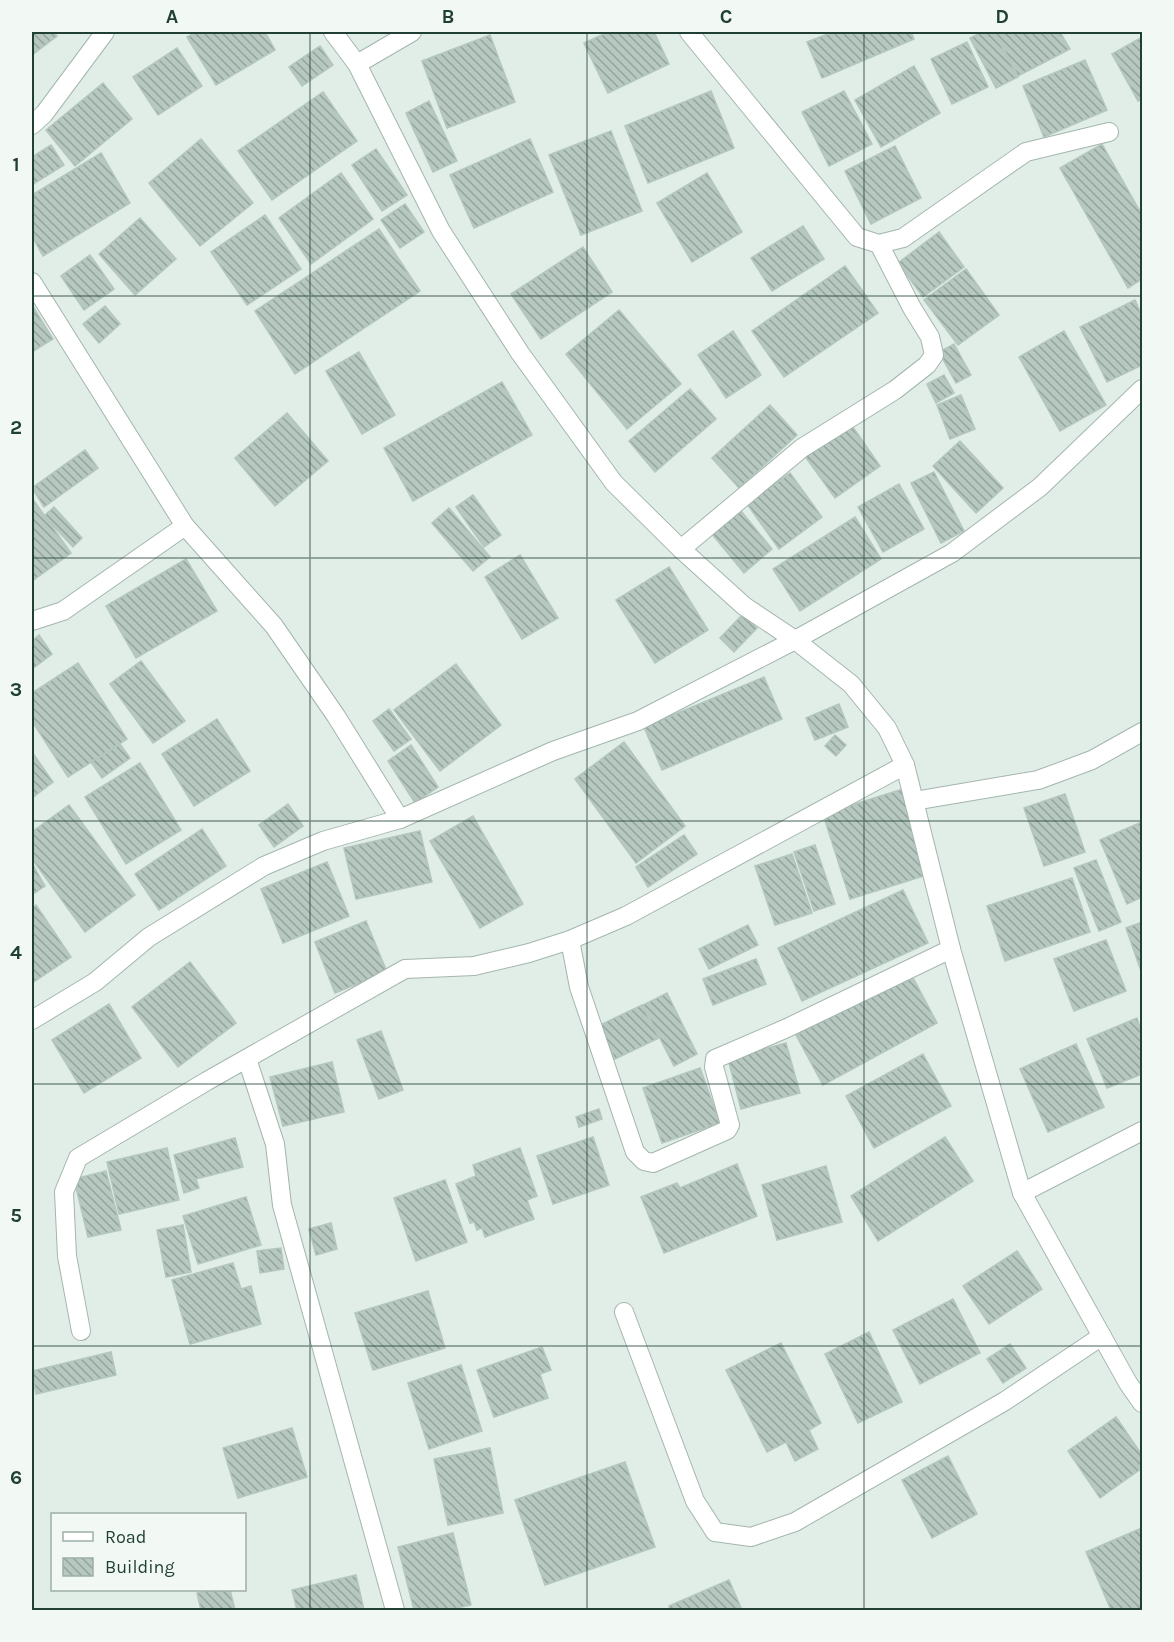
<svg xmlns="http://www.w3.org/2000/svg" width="1174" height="1642" viewBox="0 0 1174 1642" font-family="Karla,sans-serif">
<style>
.building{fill:url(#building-back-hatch);stroke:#b3c7be;stroke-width:1.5}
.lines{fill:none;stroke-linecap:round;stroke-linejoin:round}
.minor-casing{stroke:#a3b6ae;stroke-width:20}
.minor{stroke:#fff;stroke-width:18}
.grid{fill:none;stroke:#204035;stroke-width:1.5;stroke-opacity:0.55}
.neatline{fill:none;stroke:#204035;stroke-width:2}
.grid-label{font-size:20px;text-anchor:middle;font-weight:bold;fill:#204035}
</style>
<defs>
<pattern id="building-back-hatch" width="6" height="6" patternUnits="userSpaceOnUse" patternTransform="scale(1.5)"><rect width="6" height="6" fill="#b6c8c0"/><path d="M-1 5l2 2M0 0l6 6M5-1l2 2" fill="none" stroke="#94a49d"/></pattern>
</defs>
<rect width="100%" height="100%" fill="#e1ede7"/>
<g class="building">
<polygon points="32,32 54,32 57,36 32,55"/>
<polygon points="196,32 265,32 275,50 216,85 187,37"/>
<polygon points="608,32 654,32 669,64 608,93 584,43"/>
<polygon points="833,32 911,32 914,39 822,78 807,42"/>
<polygon points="982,32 994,32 1018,77 996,88 970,38"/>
<polygon points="995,32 1060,32 1070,49 1018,76"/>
<polygon points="490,35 515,102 447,128 422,61"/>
<polygon points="1142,37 1142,99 1138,101 1112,54"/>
<polygon points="967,42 988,87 952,104 931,59"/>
<polygon points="320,46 333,65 302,86 289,67"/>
<polygon points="177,48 202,86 158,115 133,77"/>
<polygon points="1085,60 1107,110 1044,137 1023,86"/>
<polygon points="914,66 940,113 881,147 855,100"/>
<polygon points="103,83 132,119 75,166 46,130"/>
<polygon points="711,91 734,148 648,183 625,126"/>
<polygon points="844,91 872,144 829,166 802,112"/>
<polygon points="323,92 357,141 272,200 238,151"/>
<polygon points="429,101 457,161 433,172 406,113"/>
<polygon points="611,131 642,211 581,235 549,155"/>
<polygon points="201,139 253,203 200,246 149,183"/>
<polygon points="530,139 553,192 474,228 450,175"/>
<polygon points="1102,144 1142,215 1142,279 1128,288 1060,168"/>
<polygon points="51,145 64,165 32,185 32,157"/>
<polygon points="895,146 921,198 871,224 845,171"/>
<polygon points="376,149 407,195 382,211 352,165"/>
<polygon points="101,153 130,203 43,256 32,236 32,195"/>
<polygon points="341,173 373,219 311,264 279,218"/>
<polygon points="707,173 742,232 692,262 657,203"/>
<polygon points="405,204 424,232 400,248 381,220"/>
<polygon points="265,215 301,269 247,305 211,252"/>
<polygon points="140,218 176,259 135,295 99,254"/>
<polygon points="803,226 824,259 772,291 751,258"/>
<polygon points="379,229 420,291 295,374 255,311"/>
<polygon points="939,232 964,267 923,297 898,263"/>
<polygon points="583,247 612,292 541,339 511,294"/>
<polygon points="90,255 114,289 84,310 61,276"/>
<polygon points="845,266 878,313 784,377 752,331"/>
<polygon points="966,269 999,315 958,345 924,300"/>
<polygon points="1135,300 1142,316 1142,365 1107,382 1080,327"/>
<polygon points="32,305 53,339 32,352"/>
<polygon points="105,306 120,324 99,343 83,324"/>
<polygon points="619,310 681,384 627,429 566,354"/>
<polygon points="733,331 761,375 726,398 698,355"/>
<polygon points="1064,331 1106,405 1060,431 1019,357"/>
<polygon points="954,344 971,375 956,383 939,352"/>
<polygon points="359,352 395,415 362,434 326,371"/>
<polygon points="944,375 954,393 936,403 927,384"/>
<polygon points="502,382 532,435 413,501 384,448"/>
<polygon points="690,389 716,419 655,472 629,441"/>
<polygon points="961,395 975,429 950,439 937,405"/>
<polygon points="770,405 797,435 739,488 712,458"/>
<polygon points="287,413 328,461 275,506 235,458"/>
<polygon points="850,423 880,466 835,498 804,455"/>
<polygon points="960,441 1003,488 976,513 933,466"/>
<polygon points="85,450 98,468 44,507 32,488"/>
<polygon points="934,472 964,531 941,543 911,483"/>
<polygon points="790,473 822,517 779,549 747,504"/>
<polygon points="899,484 924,529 883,552 858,507"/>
<polygon points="473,495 501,535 484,547 456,507"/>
<polygon points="32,498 71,553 32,581"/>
<polygon points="54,507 82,538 73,547 44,516"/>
<polygon points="449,508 490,557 473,571 432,523"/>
<polygon points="741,511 772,549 744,573 712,534"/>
<polygon points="855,517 881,559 800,611 773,569"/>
<polygon points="520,555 558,618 522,639 485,577"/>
<polygon points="186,559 217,611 136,658 106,606"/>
<polygon points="669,567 708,630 655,663 616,600"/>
<polygon points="742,615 757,628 734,652 720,638"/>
<polygon points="39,635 52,654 32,669 32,641"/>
<polygon points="141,661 185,721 153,743 110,684"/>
<polygon points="78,663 127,739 68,777 32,721 32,693"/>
<polygon points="456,664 501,725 440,771 394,710"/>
<polygon points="764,677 782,719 662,770 644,727"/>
<polygon points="839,704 848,727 815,740 806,718"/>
<polygon points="389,709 411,739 394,751 373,721"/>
<polygon points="217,719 250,771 194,806 162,754"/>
<polygon points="835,735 846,745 836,756 825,746"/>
<polygon points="624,742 685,826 636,863 575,779"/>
<polygon points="120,744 130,758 102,778 91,762"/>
<polygon points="411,745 438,787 415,803 388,761"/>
<polygon points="32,752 53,782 32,798"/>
<polygon points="140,763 181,830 126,864 85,797"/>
<polygon points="903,789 930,874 850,899 823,814"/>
<polygon points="1065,794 1085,852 1044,866 1024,808"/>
<polygon points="288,804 303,826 274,847 259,825"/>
<polygon points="69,805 135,895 85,932 32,859 32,832"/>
<polygon points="473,816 523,904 480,928 430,841"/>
<polygon points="1142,822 1142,897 1127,904 1100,840"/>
<polygon points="202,829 226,866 159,910 135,874"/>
<polygon points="420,831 432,882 356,899 344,848"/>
<polygon points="684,835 697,854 648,887 636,867"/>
<polygon points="815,845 835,904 814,911 794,852"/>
<polygon points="792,854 812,913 775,925 755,866"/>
<polygon points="1096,860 1121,922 1099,931 1074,868"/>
<polygon points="327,862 349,916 283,943 261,889"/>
<polygon points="32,863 45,886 33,894 32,891"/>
<polygon points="1072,878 1090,932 1005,961 987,906"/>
<polygon points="903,890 928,943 802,1001 778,948"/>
<polygon points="36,905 71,957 32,983 32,908"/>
<polygon points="366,921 387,972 335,993 315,942"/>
<polygon points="1142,922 1142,974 1126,928"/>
<polygon points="748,925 758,945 709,969 699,949"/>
<polygon points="1106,940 1126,991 1074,1011 1054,959"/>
<polygon points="756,959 766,984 713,1005 703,979"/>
<polygon points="190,962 236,1023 178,1067 132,1007"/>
<polygon points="910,972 937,1023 823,1085 796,1035"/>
<polygon points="667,993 697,1054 674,1066 643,1005"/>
<polygon points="109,1004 141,1058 84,1093 52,1040"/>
<polygon points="642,1005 659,1038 615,1059 598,1026"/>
<polygon points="1137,1018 1142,1033 1142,1074 1107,1088 1087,1039"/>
<polygon points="381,1031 403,1090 379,1099 357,1040"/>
<polygon points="786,1043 800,1093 741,1109 728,1059"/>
<polygon points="1076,1044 1104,1107 1048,1132 1020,1069"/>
<polygon points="923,1054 951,1106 874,1148 846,1096"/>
<polygon points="332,1062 344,1112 283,1126 270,1077"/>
<polygon points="700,1068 720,1123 662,1143 643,1088"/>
<polygon points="599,1109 602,1119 579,1127 576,1117"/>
<polygon points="593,1137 609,1185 553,1204 537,1156"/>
<polygon points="945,1137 973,1181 878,1241 851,1196"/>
<polygon points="235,1138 243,1167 196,1179 199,1188 184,1193 174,1155"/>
<polygon points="167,1148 179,1200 119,1214 107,1162"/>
<polygon points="520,1148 537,1196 527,1200 534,1219 485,1237 482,1228 477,1230 474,1222 470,1223 456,1184 476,1176 473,1165"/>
<polygon points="737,1164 757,1216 664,1253 641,1197 677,1183 680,1188"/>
<polygon points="826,1166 842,1222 777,1240 762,1185"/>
<polygon points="106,1171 121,1230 88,1237 74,1179"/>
<polygon points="445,1180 467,1242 416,1261 394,1198"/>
<polygon points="246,1197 261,1245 198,1264 183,1216"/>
<polygon points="331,1223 337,1249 316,1255 309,1229"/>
<polygon points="183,1225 191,1272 166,1277 157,1230"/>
<polygon points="281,1248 284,1269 260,1273 257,1251"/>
<polygon points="1017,1251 1042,1289 989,1324 963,1286"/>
<polygon points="233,1263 241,1289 251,1286 261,1324 190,1344 172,1280"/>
<polygon points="428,1291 445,1348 373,1370 355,1313"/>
<polygon points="953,1299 980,1353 920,1384 893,1330"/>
<polygon points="869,1332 902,1402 858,1423 825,1354"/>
<polygon points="781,1343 821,1423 809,1430 818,1449 795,1461 786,1442 767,1452 726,1370"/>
<polygon points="1010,1344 1026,1368 1003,1383 987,1359"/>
<polygon points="542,1347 551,1370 540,1374 548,1398 494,1417 477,1370"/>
<polygon points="111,1352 116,1375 36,1394 32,1371"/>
<polygon points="461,1365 482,1431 429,1449 408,1383"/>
<polygon points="1116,1417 1142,1455 1142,1468 1100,1498 1068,1451"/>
<polygon points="292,1428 307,1477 238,1498 223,1448"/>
<polygon points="490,1448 503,1513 448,1525 434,1459"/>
<polygon points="948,1456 977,1514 932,1538 902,1480"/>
<polygon points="625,1462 655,1547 545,1585 515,1500"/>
<polygon points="1142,1528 1142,1610 1111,1610 1086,1552"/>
<polygon points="453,1533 471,1605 448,1610 414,1610 398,1547"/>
<polygon points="356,1575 364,1610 297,1610 292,1590"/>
<polygon points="729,1580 742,1610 670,1610 669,1606"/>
<polygon points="214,1590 230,1590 235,1610 201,1610 197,1593"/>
</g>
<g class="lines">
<g class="minor-casing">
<g id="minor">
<polyline points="333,32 357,64 441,231 520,353 614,483 681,549 744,606 795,640 851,684 887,728 905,765 951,949 1022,1193 1128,1383 1142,1403"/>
<polyline points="689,32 857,237 879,244 903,238 1026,152 1109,132"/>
<polyline points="357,64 412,32"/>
<polyline points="32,125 44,114 105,32"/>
<polyline points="32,282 185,526 274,626 336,716 400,819"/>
<polyline points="681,549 802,448 895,390 927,365 934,355 930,337 912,308 879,244"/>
<polyline points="32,621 63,611 185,526"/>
<polyline points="914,801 1038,780 1092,760 1142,732"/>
<polyline points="570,940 579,987 635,1152 644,1161 653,1163 727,1130 730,1125 714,1067 715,1059 787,1028 951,949"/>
<polyline points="32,1020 95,982 149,937 264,866 323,841 400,819 553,751 638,721 795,640 952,553 1040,487 1142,389"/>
<polyline points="247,1059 275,1144 282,1205 395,1610"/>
<polyline points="1022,1193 1142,1131"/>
<polyline points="624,1312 695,1501 715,1532 751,1537 795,1522 1005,1401 1102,1336"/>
<polyline points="81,1331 67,1256 64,1192 78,1158 207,1081 405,969 474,966 529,953 570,940 626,916 905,765"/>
</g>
</g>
<use href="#minor" class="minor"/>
</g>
<path class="grid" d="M310,32V1610M587,32V1610M864,32V1610M32,296H1142M32,558H1142M32,821H1142M32,1084H1142M32,1346H1142"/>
<rect width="1174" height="1642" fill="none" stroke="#f2f9f5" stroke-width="66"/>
<rect x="51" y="1513" width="195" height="78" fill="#f2f9f5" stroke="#9eafa8" stroke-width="1.5"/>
<rect x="63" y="1532" width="30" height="9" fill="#ffffff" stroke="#9eafa8" stroke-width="1.5"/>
<text x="105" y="1543" font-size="18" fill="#204035">Road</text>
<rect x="63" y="1558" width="30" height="18" fill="url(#building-back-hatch)" stroke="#9eafa8" stroke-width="1.5"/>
<text x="105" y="1573" font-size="18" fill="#204035">Building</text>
<rect x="33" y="33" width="1108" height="1576" class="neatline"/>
<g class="grid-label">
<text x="172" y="23">A</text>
<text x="448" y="23">B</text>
<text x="726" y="23">C</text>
<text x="1002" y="23">D</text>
<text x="16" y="171">1</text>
<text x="16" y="434">2</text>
<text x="16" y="696">3</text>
<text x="16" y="959">4</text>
<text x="16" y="1222">5</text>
<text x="16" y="1484">6</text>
</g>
</svg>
